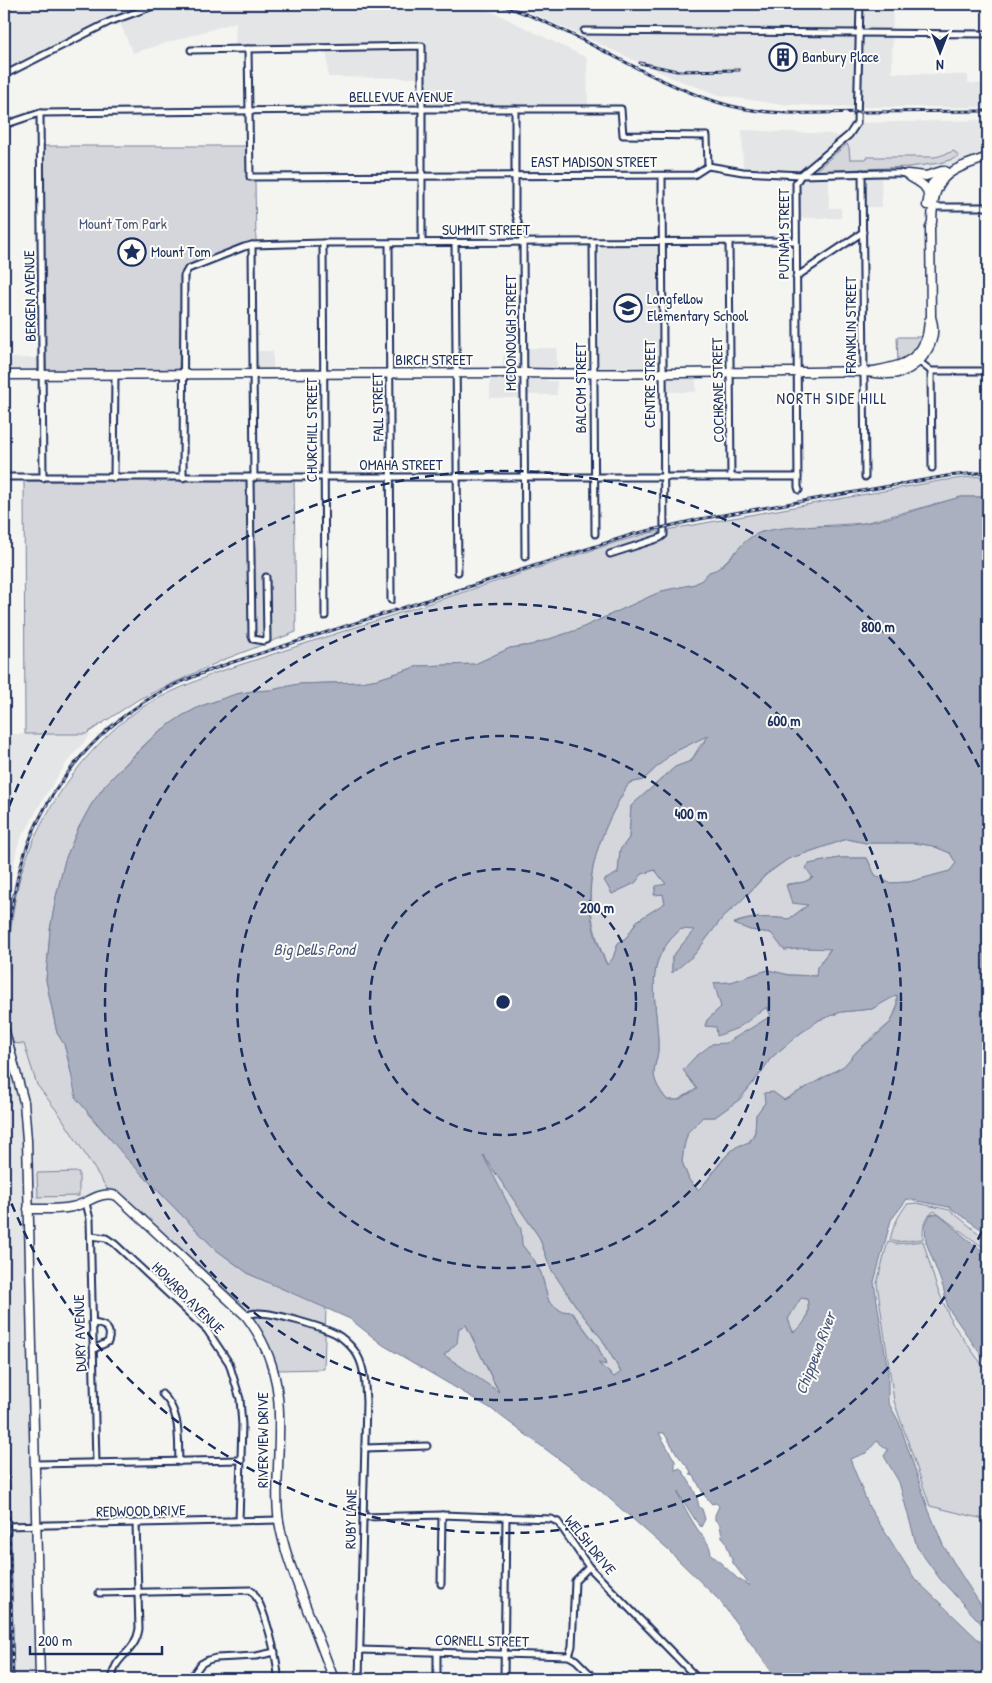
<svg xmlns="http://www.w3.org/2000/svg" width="992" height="1683" viewBox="0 0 992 1683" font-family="'Patrick Hand',sans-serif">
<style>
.built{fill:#e4e5e6}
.green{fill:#d4d6db;stroke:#78829c}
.water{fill:#aab0bf;stroke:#717c98;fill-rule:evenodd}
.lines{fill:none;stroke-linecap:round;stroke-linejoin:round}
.street-casing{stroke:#1b2f5e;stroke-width:9}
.secondary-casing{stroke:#1b2f5e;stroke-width:11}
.street{stroke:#fdfcf7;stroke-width:5}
.secondary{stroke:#fdfcf7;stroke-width:8}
.rail-casing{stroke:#1b2f5e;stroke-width:3}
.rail{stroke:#fdfcf7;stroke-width:1;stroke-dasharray:4;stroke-linecap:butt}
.ring{fill:none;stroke:#1b2f5e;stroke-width:2.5;stroke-dasharray:9 6}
.labels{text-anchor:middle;stroke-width:4;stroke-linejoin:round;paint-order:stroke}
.poi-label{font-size:15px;fill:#1b2f5e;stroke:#fdfcf7;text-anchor:start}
.street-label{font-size:15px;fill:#1b2f5e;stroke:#fdfcf7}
.park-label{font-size:15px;fill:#49597d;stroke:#fdfcf7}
.neighbourhood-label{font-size:16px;letter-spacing:1px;fill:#1b2f5e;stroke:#fdfcf7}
.water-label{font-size:16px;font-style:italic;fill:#46567b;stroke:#fdfcf7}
.centre{fill:#1b2f5e;stroke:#fdfcf7;stroke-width:2.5}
.ring-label{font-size:15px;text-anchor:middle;font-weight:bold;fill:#1b2f5e;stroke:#fdfcf7;stroke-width:4;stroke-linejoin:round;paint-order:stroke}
</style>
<rect width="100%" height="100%" fill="#f4f4f1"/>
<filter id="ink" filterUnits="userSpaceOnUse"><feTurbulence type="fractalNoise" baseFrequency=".02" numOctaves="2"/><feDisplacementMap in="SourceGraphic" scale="10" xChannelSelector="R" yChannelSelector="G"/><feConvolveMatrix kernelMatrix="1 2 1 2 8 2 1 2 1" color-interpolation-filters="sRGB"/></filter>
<g filter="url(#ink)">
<g class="built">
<polygon points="4,4 465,4 493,12 587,58 588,109 422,109 421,78 328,77 327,48 248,49 235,46 236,22 133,53 118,19 4,75"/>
<polygon points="513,4 856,4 854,107 776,104 719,95 673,78"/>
<polygon points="860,4 893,4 892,73 968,75 968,83 982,84 984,34 988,34 988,107 858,107"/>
<polygon points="988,120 988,152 959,162 937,173 881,173 882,207 863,207 862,173 829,174 829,208 841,208 841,218 796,218 796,183 800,176 743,172 742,130 831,134 841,137 852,133 857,123"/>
<polygon points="659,246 657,370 599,369 599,247"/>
<polygon points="526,348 557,348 557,372 503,372 503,356 526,357"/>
<polygon points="256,351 273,351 273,372 257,371"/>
<polygon points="4,358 40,358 40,368 38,371 4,371"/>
<polygon points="668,378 696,378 696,392 667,392"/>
<polygon points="490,379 546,379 547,381 557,381 557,395 521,395 521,398 490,398"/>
<polygon points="4,734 91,734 68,761 43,799 26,831 24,831 17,848 4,918"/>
<polygon points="4,1028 24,1044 37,1085 119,1190 71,1208 33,1206 27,1201 28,1216 25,1270 35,1679 4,1679"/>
<polygon points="907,1199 949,1207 988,1234 988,1255 972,1243 943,1287 948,1308 988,1365 988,1616 962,1576 943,1545 929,1511 899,1422 888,1402 888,1372 874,1282 891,1220"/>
<polygon points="877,1441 888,1450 884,1456 899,1482 917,1547 988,1631 988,1649 915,1579 869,1507 850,1459 866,1453"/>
</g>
<g class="green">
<path d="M847,144L849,148L850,159H866L867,157H935C941,156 947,153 954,151L959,157L940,163L909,167L815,171Z"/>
<polygon points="43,146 248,146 249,178 255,182 256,242 241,245 186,268 182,276 179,370 46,371"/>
<polygon points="897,337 925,337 917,351 898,364"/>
<path d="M988,476V497H961L864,523L788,528L761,532L745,542L717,570L709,572L702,580L695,584L662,591L577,630L531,645L510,648L475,664L419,666L378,679L361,682L298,684L272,690L253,691L236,694L201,706L182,716L157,733L139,750L106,784L91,805L78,829L65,860L56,897L50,930L46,980L57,1033L64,1044L72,1076L88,1114L151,1184L215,1249L249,1274L326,1307L324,1369L277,1370L269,1345L242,1304L125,1198L116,1192L108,1190L60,1115L37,1085L24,1044L8,1043C7,1032 5,1022 4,1012C2,995 7,977 8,959C11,926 14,890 26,859C46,803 95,736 146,705C168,692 192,683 215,673L617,542L649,533L939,481L971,477Z"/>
<polygon points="294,480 296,632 223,660 139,699 86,734 25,734 24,481"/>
<path d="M710,734L699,747L691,761L675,767L631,806L629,838L620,850L618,873L605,880L612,894L635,883L642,874L655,870L666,884L654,895L663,894L665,903L637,921L627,937L618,943L613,958L608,966C575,898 592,845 629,783L643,780L672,753Z"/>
<path d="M847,839L866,843H915L933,846L950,853L956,863L950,871L909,882L889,883L875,875L867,858H839L809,864L813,877L804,882L787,884L809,904L789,919C770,917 752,916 734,923L750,930L772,933L784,950L807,948H831L817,967V976L789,975L768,970L731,982L715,983L721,1007L707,1020L705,1026H716L767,1007L771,1016L726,1044H712L686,1076L698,1088L678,1100H667C661,1092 654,1083 654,1073C654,1065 658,1057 658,1050C659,1022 649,986 658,960C663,947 671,938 681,929H695L672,957V972L694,955L723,917L743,899L766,875L788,859Z"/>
<path d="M897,994V1007L891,1022L859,1049L844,1066L784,1100L773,1092L756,1115L755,1132L749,1142C745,1144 739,1145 735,1148C720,1159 711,1177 699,1190L689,1180L682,1162L684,1146L688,1132L703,1117H715L740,1099L760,1074L771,1058L798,1035L819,1020L841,1012L872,1009Z"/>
<polygon points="481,1152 539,1237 551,1269 578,1309 602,1339 621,1373 614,1377 597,1362 606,1364 597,1345 572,1312 561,1311 549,1302 541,1273 534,1260 522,1245 520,1229"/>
<polygon points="79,1172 79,1196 38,1197 37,1173"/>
<path d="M917,1203L950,1210L988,1241V1251L934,1211C924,1218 923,1227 923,1239L897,1242L890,1240C893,1226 898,1216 907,1204Z"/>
<polygon points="888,1241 896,1244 923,1241 936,1285 952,1323 988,1373 988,1520 930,1506 894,1401 877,1283"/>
<path d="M800,1298L807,1299C811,1313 805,1326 793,1332L788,1319Z"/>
<polygon points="466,1325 499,1393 444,1355 450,1350 459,1328"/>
</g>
<g class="water">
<path d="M961,497H988V1234L949,1207L907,1199L891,1220L874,1282L888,1372V1402L899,1422L929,1511L943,1545L962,1576L988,1616V1631L940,1579L917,1547L899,1482L884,1456L888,1450L877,1441L866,1453L850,1459L869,1507L915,1579L988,1649V1679H777L720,1601L668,1550L594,1485L490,1408L383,1345L350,1319L249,1274L215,1249L127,1159L76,1098L69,1063L64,1044L57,1033L46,980L50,930L56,897L65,860L78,829L91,805L106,784L157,733L182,716L201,706L236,694L253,691L272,690L298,684L361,682L378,679L419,666L475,664L510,648L531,645L577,630L662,591L695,584L702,580L709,572C730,568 738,540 759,533C793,522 831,530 865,523C898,517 930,505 961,497ZM709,735L691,761L675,767L631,806L629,838L620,850L618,873L604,880L612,894L635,883L642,874L655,870L666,884L656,886L654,895L663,894L665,903L637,921L627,937L618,943L613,958L607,965C574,900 593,843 629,783L643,780L672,753ZM847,839L866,843H915L933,846L950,853L956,863L950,871L909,882L889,883L875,875L867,858H839L809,864L806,868L813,878L804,882L786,885L792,903L808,905L789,919C769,917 752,916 734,924L750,930L771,933L784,950L807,948L831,949L817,967L816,976L789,975L768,970L731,982L714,983L721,1007L707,1020L705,1026L716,1027L717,1036L738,1028L767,1007L771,1016L726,1043L712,1044L694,1058L683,1070L697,1089L678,1100H667C661,1092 654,1083 654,1073C654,1065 658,1057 658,1050C659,1022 649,986 658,960C663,947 671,938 681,929L694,930L672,957V973L694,955L723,917L743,899L766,874L788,859ZM897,995V1007L891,1022L874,1038L859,1049L844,1066L784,1100L773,1092L764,1093L765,1103L756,1115L755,1132L750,1142C745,1144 739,1145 735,1148C720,1159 712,1178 698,1190L689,1180L682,1162L684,1146L688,1132L703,1117H715L740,1099L760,1074L771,1058L798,1035L819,1020L841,1012L872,1009ZM483,1155L539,1237L551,1269L578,1309L602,1339L621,1372L614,1377L598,1363L606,1365L597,1345L571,1312L561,1311L549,1302L541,1273L534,1260L522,1245L521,1229ZM801,1298L807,1299C811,1313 805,1326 793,1332L788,1319ZM466,1325L499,1392L444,1355L457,1343L459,1328ZM659,1433H664L677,1454L690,1470L691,1475L694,1476L704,1495L712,1504L716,1503L719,1506L715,1515V1520L720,1525L722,1537L725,1540L733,1563L750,1586L738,1579L711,1554C710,1543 704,1539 698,1530C690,1518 683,1505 677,1491L696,1521L701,1527L705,1519L702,1509L699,1507C697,1493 689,1480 680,1468L675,1470V1461Z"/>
<polygon points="934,1214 939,1215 972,1243 988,1255 988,1365 948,1308 943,1287 926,1242 925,1225 930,1215"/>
</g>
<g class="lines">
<g class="street-casing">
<g id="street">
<polyline points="584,31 988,34"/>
<polyline points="248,49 250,177 694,175 708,166 743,172 801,175 881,173 899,173 910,175"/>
<polyline points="191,50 422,46 422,243"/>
<polyline points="4,75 109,22 159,4"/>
<polyline points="515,109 515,210 523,243 525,557"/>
<polyline points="40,113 43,478"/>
<polyline points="4,125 40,113 422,109 621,109 623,135 707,136 708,166"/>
<polyline points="862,173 865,477"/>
<polyline points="931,207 988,207"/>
<polyline points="455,242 458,572"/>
<polyline points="729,242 731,477"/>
<polyline points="323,243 325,616"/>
<polyline points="593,243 595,534"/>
<polyline points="389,244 391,600"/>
<polyline points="252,245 254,478"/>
<polyline points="796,277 863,232"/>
<polyline points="917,360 931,371 988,371"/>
<polyline points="931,371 932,468"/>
<polyline points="4,477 798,477"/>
<polyline points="114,478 115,375"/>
<polyline points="183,478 184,276 188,269 244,247 252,245 323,243 796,241"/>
<polyline points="250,478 252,636 253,639 264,641 267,640 266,577"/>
<polyline points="799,490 798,487 796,183 801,175 849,135 857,123 860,4"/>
<polyline points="610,554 660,538 664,535 662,176"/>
<polyline points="86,1203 90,1219 96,1463"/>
<polyline points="91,1236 106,1238 115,1244 207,1330 229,1363 240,1399 242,1425 239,1521"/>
<path d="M246,1316C250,1314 253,1313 257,1313C273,1312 322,1327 336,1334C343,1338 349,1344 354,1350C365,1364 365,1384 366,1402L359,1679"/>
<path d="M92,1323C104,1324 113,1328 108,1342L94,1349"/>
<path d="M162,1394C181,1411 178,1438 179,1462"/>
<polyline points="365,1448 427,1446"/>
<polyline points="35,1464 241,1460"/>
<polyline points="364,1517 442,1515 551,1519 558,1522 589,1567 698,1679"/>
<polyline points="4,1526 279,1520"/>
<polyline points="441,1584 442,1515"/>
<path d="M99,1593L251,1590C264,1603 278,1660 278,1679"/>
<polyline points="360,1650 569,1656 576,1660 595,1679"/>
<polyline points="569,1656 572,1646 575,1581 589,1567"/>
<path d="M113,1679C112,1656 135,1655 139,1629L136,1523"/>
<polyline points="190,1679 201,1664 208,1660 216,1658 256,1656 275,1652"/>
<polyline points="437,1679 437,1653"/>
<polyline points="504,1679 506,1517"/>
</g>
</g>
<g class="secondary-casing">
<g id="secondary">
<polyline points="907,174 926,176 942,171"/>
<path d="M908,175C916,182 928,184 928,196"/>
<polyline points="927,205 932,184 945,171"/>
<path d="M873,371C895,367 916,364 925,341C928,335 928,328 929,321"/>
<path d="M4,375L523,373C616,375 708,372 800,372C821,372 843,371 864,372C877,373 889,376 902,372C923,364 939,340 931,317L930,227L932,222C933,175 947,171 988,157"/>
<polyline points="4,1028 24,1102 27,1140 40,1679"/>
<path d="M28,1209C42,1209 57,1210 72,1207C88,1204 99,1190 117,1196L246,1316C284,1366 280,1409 278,1468C277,1486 276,1504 279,1521C284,1553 297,1582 308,1612C317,1634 325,1657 334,1679"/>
</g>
</g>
<use href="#street" class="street"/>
<use href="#secondary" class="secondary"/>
<g class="rail-casing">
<g id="rail">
<path d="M497,4C574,27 640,78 717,102C763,117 812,113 860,112C903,112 945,111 988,111"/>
<polyline points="640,63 677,71 739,70"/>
<path d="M4,977C7,943 10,909 18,876C37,800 89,733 157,694C180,681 205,672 230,663L634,534L700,519L947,476L988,472"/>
<polyline points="4,1280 13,1679"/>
</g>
</g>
<use href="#rail" class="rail"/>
</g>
</g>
<g class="ring">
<circle cx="503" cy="1002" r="133"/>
<circle cx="503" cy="1002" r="266"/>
<circle cx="503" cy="1002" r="398"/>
<path d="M988 1218A531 531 0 0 1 4 1184M4 820A531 531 0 0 1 988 786"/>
</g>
<defs>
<g id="building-ring" transform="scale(1.4375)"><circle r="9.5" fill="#fdfcf7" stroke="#1b2f5e" stroke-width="1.5"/><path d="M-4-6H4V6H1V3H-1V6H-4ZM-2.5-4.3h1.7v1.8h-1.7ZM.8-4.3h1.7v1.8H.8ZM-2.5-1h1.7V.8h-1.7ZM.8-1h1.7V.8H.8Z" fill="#1b2f5e"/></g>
<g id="sight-ring" transform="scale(1.4375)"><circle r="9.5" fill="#fdfcf7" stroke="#1b2f5e" stroke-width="1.5"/><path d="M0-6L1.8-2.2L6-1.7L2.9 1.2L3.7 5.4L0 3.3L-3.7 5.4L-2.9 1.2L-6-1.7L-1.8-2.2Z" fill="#1b2f5e"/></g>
<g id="school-ring" transform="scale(1.4375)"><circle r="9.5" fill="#fdfcf7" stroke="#1b2f5e" stroke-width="1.5"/><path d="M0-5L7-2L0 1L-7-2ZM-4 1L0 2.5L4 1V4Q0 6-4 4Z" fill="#1b2f5e"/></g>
</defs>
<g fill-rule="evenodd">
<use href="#building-ring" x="783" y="57"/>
<use href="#sight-ring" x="132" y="252"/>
<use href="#school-ring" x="628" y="308"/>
</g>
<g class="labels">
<g class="poi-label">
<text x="802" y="62">Banbury Place</text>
<text x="151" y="257">Mount Tom</text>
<text x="647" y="304">Longfellow<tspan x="647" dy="17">Elementary School</tspan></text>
</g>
<g class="street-label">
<text x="401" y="102">BELLEVUE AVENUE</text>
<text x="594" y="167">EAST MADISON STREET</text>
<text x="486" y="235">SUMMIT STREET</text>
<text transform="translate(784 234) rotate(-90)" y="5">PUTNAM STREET</text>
<text transform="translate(30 296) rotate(-91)" y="5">BERGEN AVENUE</text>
<text transform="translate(851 325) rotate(-90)" y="5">FRANKLIN STREET</text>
<text transform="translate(511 333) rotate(-90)" y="5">MCDONOUGH STREET</text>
<text x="434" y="365">BIRCH STREET</text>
<text transform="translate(650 384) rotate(-90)" y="5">CENTRE STREET</text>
<text transform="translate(581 388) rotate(-90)" y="5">BALCOM STREET</text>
<text transform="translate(718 390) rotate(-91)" y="5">COCHRANE STREET</text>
<text transform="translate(378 407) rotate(-91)" y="5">FALL STREET</text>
<text transform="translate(312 430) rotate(-90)" y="5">CHURCHILL STREET</text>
<text x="401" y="470">OMAHA STREET</text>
<text transform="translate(188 1298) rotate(45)" y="5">HOWARD AVENUE</text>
<text transform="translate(80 1333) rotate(-92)" y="5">DURY AVENUE</text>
<text transform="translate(263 1440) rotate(-90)" y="5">RIVERVIEW DRIVE</text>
<text transform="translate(141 1511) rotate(-1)" y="5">REDWOOD DRIVE</text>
<text transform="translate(351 1519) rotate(-89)" y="5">RUBY LANE</text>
<text transform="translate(590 1545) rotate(51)" y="5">WELSH DRIVE</text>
<text transform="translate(482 1641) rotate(1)" y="5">CORNELL STREET</text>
</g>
<g class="park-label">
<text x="123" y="229">Mount Tom Park</text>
</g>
<g class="neighbourhood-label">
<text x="832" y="404">NORTH SIDE HILL</text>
</g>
<g class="water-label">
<text x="314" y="955">Big Dells Pond</text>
<text transform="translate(815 1353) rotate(-69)" y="6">Chippewa River</text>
</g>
</g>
<circle cx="503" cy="1002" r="8" class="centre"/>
<g class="ring-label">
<text x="878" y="632">800 m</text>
<text x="784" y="726">600 m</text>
<text x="691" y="819">400 m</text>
<text x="597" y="913">200 m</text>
</g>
<rect width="992" height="1683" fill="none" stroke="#fdfcf7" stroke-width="20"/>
<rect x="10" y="10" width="972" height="1663" fill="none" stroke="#1b2f5e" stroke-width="2" filter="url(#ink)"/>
<g transform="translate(940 52) rotate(180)" stroke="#fdfcf7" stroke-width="4" paint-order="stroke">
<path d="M0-4L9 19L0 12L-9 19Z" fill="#1b2f5e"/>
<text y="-8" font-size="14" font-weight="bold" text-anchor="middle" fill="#1b2f5e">N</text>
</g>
<path d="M30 1646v8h132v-8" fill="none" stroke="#1b2f5e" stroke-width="2.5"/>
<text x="38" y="1646" font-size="15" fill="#1b2f5e" stroke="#fdfcf7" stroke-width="4" paint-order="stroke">200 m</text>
</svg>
